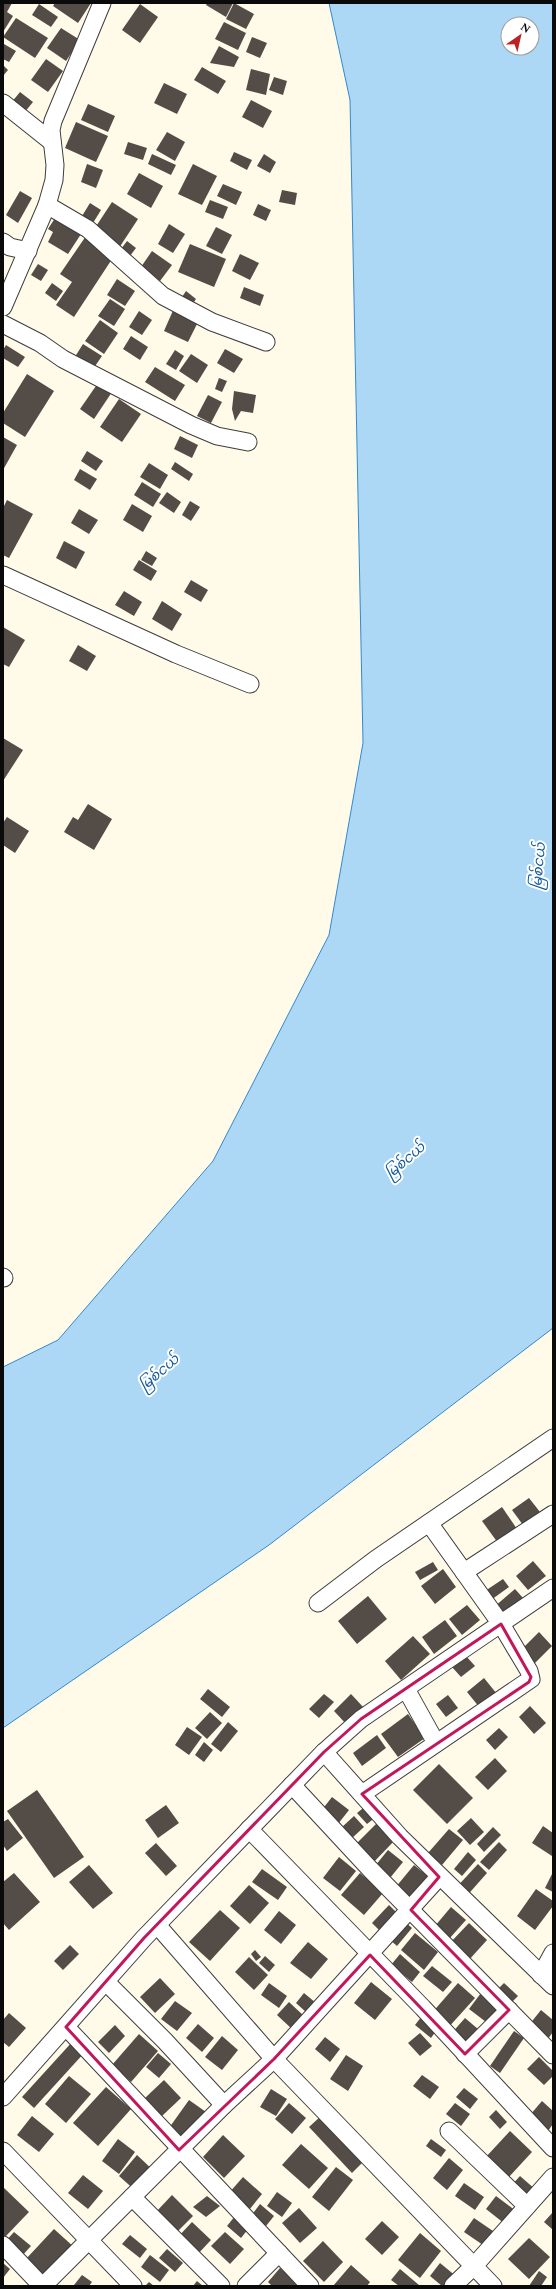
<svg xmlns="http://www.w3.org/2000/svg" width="556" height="2289" viewBox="0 0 556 2289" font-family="Spectral,'Noto Sans Myanmar',serif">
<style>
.water{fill:#acd8f6;stroke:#3289ce;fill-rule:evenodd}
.building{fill:#534c47}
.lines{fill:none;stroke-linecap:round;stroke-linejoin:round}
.minor-casing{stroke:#3d3d3d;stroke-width:19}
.minor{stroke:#fff;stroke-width:17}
.marked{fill:none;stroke:#c2185b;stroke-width:3;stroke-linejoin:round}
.labels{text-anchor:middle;stroke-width:4;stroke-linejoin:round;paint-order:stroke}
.water-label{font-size:14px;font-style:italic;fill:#145b9c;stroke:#fff}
</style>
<rect width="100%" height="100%" fill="#fffbe8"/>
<path class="water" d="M329,3H553V1328L269,1545L3,1728V1367L58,1340L213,1161L329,935L363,743L350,100ZM508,24H532V48H508Z"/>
<g class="building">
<polygon points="3,3 12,3 7,12 13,16 3,32"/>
<polygon points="55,3 91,3 78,23 53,6"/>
<polygon points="207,3 233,3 226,17 206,5"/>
<polygon points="234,3 254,14 246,29 226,19"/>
<polygon points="39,4 58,17 51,27 32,15"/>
<polygon points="140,4 158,17 140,43 122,30"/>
<polygon points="16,18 48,38 35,58 3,37"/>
<polygon points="224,22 246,33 238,50 215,39"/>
<polygon points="61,28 80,40 66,61 47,48"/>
<polygon points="252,37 267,43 260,58 246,52"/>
<polygon points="4,44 16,51 9,62 3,59"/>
<polygon points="219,46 239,57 234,67 210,63"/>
<polygon points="46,59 63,71 48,92 31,80"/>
<polygon points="3,65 8,70 3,76"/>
<polygon points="202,67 226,81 218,94 194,80"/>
<polygon points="251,69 270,74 266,95 246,90"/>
<polygon points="274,77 287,81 283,95 269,90"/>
<polygon points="164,83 187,94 177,114 154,103"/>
<polygon points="20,92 33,102 24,113 11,103"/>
<polygon points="251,100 272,111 263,128 242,117"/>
<polygon points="88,104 115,116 108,132 81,120"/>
<polygon points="76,122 108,136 96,162 65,148"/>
<polygon points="167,132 185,142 175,161 156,150"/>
<polygon points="128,142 147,148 143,160 124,154"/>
<polygon points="234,152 252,160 247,170 230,161"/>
<polygon points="152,154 176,165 171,175 148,164"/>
<polygon points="264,154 276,162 270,173 257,166"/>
<polygon points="87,164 103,170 96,188 81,182"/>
<polygon points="193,164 217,176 202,205 178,194"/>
<polygon points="139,173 163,186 151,208 127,194"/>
<polygon points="223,184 242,192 236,205 217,196"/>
<polygon points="282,190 297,193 295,205 279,202"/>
<polygon points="20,191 32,198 18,223 6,215"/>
<polygon points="210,200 228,207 223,219 205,212"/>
<polygon points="112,202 138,219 119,248 93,231"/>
<polygon points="90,203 101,210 93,223 82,216"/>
<polygon points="258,204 271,210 266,221 253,215"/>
<polygon points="57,215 83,231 68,254 48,242 53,232 48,229"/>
<polygon points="169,224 185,234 173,253 158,244"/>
<polygon points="216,227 232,235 222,254 206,246"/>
<polygon points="86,236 114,256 74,317 56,305 72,282 60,274"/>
<polygon points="127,241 136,248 127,260 118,253"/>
<polygon points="190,244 226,259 214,287 178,272"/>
<polygon points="152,251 172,265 160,281 141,267"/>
<polygon points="240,254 259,263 250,280 232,271"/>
<polygon points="38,264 48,270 41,281 31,275"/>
<polygon points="117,279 135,291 125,306 107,295"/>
<polygon points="52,283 63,291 56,301 45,293"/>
<polygon points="244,287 264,295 260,306 240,298"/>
<polygon points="186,291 196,299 190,308 180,300"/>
<polygon points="110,299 125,309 114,326 98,316"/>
<polygon points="175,306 200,318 188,342 164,331"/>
<polygon points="139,311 152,320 142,335 129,327"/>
<polygon points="100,320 118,333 104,354 85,341"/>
<polygon points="131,336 148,347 140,360 123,349"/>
<polygon points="83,344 102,356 91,372 73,360"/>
<polygon points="6,345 25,357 18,367 3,358 3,350"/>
<polygon points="225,349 243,359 234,373 217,363"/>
<polygon points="175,350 184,356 176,370 166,364"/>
<polygon points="191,354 208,365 197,383 179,371"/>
<polygon points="155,367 185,385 175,401 145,382"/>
<polygon points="27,374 54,391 25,437 3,423 3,413"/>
<polygon points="219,378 227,381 222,392 215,389"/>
<polygon points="98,383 112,392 94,419 80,409"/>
<polygon points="234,391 256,395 253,413 241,411 235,421 232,409"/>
<polygon points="208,395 222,402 211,423 197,416"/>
<polygon points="119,399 141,414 122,442 100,427"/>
<polygon points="180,436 198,445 192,458 174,449"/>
<polygon points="3,437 17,445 3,470"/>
<polygon points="87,451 103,461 96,471 81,461"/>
<polygon points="175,462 193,474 189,481 171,469"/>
<polygon points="149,463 168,475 160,489 140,477"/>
<polygon points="80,469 97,479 90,490 74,480"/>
<polygon points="142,482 161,494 153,507 134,495"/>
<polygon points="167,492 181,502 174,513 159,503"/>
<polygon points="7,500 33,514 9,558 3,555 3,508"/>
<polygon points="190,501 200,507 191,521 182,515"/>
<polygon points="132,504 152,516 143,532 123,520"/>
<polygon points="79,509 98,520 89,534 71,523"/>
<polygon points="64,541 85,552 76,569 56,558"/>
<polygon points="146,551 157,558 152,566 141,560"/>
<polygon points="139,560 157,571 151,581 133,570"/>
<polygon points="191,580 208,590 201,602 184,592"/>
<polygon points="124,591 142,602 134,616 115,605"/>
<polygon points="162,601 182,614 172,631 152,619"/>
<polygon points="3,627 25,640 9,667 3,664"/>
<polygon points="78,645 96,656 87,671 69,661"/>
<polygon points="3,738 23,750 3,781"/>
<polygon points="88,804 112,819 94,850 64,832 73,817 78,820"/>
<polygon points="7,817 29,831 15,853 3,845 3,823"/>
<polygon points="529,1498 540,1512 523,1525 512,1510"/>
<polygon points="502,1507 517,1529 498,1543 482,1521"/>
<polygon points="533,1561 546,1576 528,1590 516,1576"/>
<polygon points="433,1562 438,1570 420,1580 415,1572"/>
<polygon points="443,1569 456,1587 435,1604 421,1586"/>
<polygon points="503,1579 509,1587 491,1600 485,1591"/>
<polygon points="515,1589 523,1598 502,1616 494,1607"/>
<polygon points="368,1596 387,1619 357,1644 338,1621"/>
<polygon points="467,1605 480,1620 462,1635 449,1619"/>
<polygon points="445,1620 457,1636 434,1654 422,1637"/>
<polygon points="539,1632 552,1646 533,1665 519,1652"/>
<polygon points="413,1636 430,1654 401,1680 385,1661"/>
<polygon points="466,1656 475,1666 461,1677 452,1667"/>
<polygon points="484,1678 497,1694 480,1708 467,1692"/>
<polygon points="208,1689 230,1707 222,1717 200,1699"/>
<polygon points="324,1694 334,1702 319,1718 309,1709"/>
<polygon points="351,1694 365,1709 348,1726 334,1711"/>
<polygon points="448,1695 458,1708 446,1717 436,1704"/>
<polygon points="530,1706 546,1723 534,1734 519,1717"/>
<polygon points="210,1712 222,1723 207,1739 195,1728"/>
<polygon points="408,1714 425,1738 398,1757 381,1734"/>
<polygon points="228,1722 238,1731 221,1752 211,1744"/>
<polygon points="187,1727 202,1737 189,1755 175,1745"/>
<polygon points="499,1728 508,1737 495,1750 486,1740"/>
<polygon points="377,1735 386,1748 362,1766 353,1753"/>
<polygon points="204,1742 213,1750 204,1762 195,1755"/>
<polygon points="495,1758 507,1771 488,1790 475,1777"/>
<polygon points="439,1764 473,1798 447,1824 413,1790"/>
<polygon points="37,1790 84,1857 54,1878 7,1811"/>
<polygon points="332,1797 349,1810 338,1824 321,1811"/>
<polygon points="166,1805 179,1823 158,1838 145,1820"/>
<polygon points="367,1805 377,1816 367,1824 357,1813"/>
<polygon points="354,1816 364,1827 351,1839 341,1828"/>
<polygon points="471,1818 484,1832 470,1845 457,1831"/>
<polygon points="8,1819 23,1838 7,1851 3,1845 3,1822"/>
<polygon points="378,1822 396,1839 371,1865 353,1847"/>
<polygon points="543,1826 553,1833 552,1856 532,1843"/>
<polygon points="493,1827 501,1835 484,1852 477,1844"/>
<polygon points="449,1829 463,1840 442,1865 428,1853"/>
<polygon points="499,1842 507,1850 489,1870 480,1862"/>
<polygon points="156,1843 177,1866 166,1876 145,1853"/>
<polygon points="388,1850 403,1862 390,1878 375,1866"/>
<polygon points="468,1852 476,1860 462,1876 454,1869"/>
<polygon points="339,1857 356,1871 340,1891 323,1878"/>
<polygon points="478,1864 487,1873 464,1899 454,1890"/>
<polygon points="89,1865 113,1893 93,1909 69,1882"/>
<polygon points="414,1865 430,1878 411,1901 395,1888"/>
<polygon points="262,1869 287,1887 278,1900 252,1882"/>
<polygon points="553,1872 553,1892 545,1888"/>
<polygon points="14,1873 40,1902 9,1930 3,1923 3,1882"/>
<polygon points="360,1873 383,1893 364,1915 341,1895"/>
<polygon points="249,1885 269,1903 250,1924 230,1906"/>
<polygon points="536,1889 553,1901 553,1906 535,1930 517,1916"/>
<polygon points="389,1905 398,1914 381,1932 372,1923"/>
<polygon points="451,1907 466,1920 449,1939 435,1926"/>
<polygon points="220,1910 240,1928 210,1961 189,1942"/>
<polygon points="279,1911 296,1925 281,1944 264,1930"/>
<polygon points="404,1921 412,1928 397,1946 389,1939"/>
<polygon points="469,1923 487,1940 468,1961 449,1944"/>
<polygon points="415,1933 438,1952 424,1970 401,1950"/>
<polygon points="308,1942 328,1959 311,1979 290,1963"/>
<polygon points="70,1945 79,1954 63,1970 54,1961"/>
<polygon points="255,1950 261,1957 256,1961 251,1954"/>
<polygon points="400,1954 420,1972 412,1982 391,1965"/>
<polygon points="265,1956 275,1965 269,1972 259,1963"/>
<polygon points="249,1957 268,1975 254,1990 235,1972"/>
<polygon points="432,1966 452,1982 443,1992 423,1976"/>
<polygon points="160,1978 175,1994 155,2013 140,1997"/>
<polygon points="371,1982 392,1999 375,2020 354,2003"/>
<polygon points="269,1983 287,1996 279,2008 261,1995"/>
<polygon points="458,1983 475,1998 447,2029 431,2014"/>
<polygon points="504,1983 518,1996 509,2005 495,1992"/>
<polygon points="304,1993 316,2003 307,2013 296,2003"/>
<polygon points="481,1993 502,2010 490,2025 469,2009"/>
<polygon points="175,2001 192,2013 177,2031 161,2019"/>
<polygon points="289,2002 305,2017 293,2030 277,2015"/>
<polygon points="541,2010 553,2020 553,2032 547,2040 529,2025"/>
<polygon points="9,2013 26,2028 9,2047 3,2042 3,2020"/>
<polygon points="422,2016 438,2028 431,2038 415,2025"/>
<polygon points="465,2018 478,2029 464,2047 450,2035"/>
<polygon points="198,2024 214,2038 202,2052 186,2038"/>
<polygon points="115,2025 125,2036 109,2053 98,2042"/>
<polygon points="514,2031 524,2038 500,2073 490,2066"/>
<polygon points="420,2033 432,2046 420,2056 408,2043"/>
<polygon points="139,2034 158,2051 131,2082 112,2065"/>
<polygon points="222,2036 238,2050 222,2070 205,2057"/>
<polygon points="325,2037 340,2049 330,2062 315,2049"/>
<polygon points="73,2041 85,2052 34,2108 22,2097"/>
<polygon points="158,2053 171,2064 159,2078 146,2067"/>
<polygon points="346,2055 363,2066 348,2091 330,2079"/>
<polygon points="539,2057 553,2071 553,2076 544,2085 527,2069"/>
<polygon points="422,2075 439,2087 430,2099 413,2086"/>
<polygon points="69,2076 91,2094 66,2123 45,2104"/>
<polygon points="164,2080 181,2098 162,2116 145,2098"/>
<polygon points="106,2087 131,2109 98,2146 73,2123"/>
<polygon points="464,2088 478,2099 470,2109 456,2097"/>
<polygon points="271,2089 287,2099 276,2116 260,2107"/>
<polygon points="189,2100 206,2112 185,2140 169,2128"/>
<polygon points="542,2101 553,2111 553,2124 548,2131 530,2115"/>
<polygon points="289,2103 306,2118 292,2134 275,2119"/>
<polygon points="455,2103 470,2114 461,2126 446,2114"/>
<polygon points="496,2110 507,2122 500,2129 489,2117"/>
<polygon points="32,2116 54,2134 39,2152 17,2135"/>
<polygon points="321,2116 364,2161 352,2173 309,2127"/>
<polygon points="510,2131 532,2152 508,2178 485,2158"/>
<polygon points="223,2135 245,2156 224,2178 203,2157"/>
<polygon points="118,2139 135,2152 119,2174 102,2161"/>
<polygon points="431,2139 446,2150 441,2157 426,2146"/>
<polygon points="301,2144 328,2168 309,2189 282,2165"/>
<polygon points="137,2155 155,2172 137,2192 119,2176"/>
<polygon points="449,2158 463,2170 447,2190 433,2178"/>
<polygon points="336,2167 353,2180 329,2211 312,2197"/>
<polygon points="83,2175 103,2191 88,2209 68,2193"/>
<polygon points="520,2176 536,2190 528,2200 511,2186"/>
<polygon points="243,2177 262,2194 249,2210 229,2193"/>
<polygon points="464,2183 484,2197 475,2210 455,2196"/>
<polygon points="3,2187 29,2212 5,2237 3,2235"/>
<polygon points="277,2192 292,2203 282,2217 267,2206"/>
<polygon points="172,2195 193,2216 177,2232 156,2212"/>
<polygon points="207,2196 220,2206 206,2217 193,2207"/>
<polygon points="496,2196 516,2211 505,2224 486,2209"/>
<polygon points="260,2204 274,2216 262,2231 248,2220"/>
<polygon points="299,2208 317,2228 300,2243 282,2223"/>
<polygon points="553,2212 553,2230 544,2222"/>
<polygon points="235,2216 249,2228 241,2238 227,2226"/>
<polygon points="474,2218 493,2231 483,2245 464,2232"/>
<polygon points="382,2221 399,2237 382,2255 365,2239"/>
<polygon points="192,2222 211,2240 196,2256 177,2238"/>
<polygon points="54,2229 75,2248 46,2279 25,2260"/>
<polygon points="14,2232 31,2246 21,2257 5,2242"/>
<polygon points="225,2232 244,2249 230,2264 211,2246"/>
<polygon points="420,2233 441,2251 420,2278 398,2260"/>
<polygon points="130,2235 147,2249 140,2258 122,2244"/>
<polygon points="529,2238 550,2257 529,2279 508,2259"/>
<polygon points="323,2241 343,2262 324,2282 303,2261"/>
<polygon points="167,2249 183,2263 175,2272 159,2258"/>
<polygon points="150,2255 169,2270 160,2282 141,2267"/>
<polygon points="3,2263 10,2269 3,2278"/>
<polygon points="440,2263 457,2277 449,2286 442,2286 430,2276"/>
<polygon points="351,2265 370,2282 367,2286 333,2286"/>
<polygon points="280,2268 301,2286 272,2286 268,2282"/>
<polygon points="400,2269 419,2285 418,2286 399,2286 391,2280"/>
<polygon points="539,2271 547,2277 541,2286 529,2286"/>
<polygon points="82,2275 92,2282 89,2286 74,2285"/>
<polygon points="197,2281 203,2286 193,2286"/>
<polygon points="149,2282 154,2286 145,2286"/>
</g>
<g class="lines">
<g class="minor-casing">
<g id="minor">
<polyline points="3,103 52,142"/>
<polyline points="47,205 88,229 163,296 212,322 266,342"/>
<polyline points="3,242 10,247 28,251"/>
<polyline points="3,307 47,205 54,180 55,165 51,130 53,121 102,3"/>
<polyline points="3,324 40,343 63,359 191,425 217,436 248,442"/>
<polyline points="3,575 176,654 250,684"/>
<polyline points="3,1277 4,1278"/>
<polyline points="464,1572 553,1514"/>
<polyline points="553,1588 361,1719 324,1752 400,1837 553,1986"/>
<polyline points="318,1603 376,1559 553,1438"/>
<polyline points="406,1689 436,1743"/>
<polyline points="292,1785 370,1869 553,2055"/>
<polyline points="362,1794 531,1679 529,1671 501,1624 429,1523"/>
<polyline points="249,1829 423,2008 553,2148"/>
<polyline points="158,1926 274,2059 493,2286"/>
<polyline points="541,1975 553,1953"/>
<polyline points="106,1982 165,2041 224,2105"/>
<polyline points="66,2027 310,2286"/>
<polyline points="465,2054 509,2010"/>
<polyline points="3,2097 144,1938 324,1752"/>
<polyline points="449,2131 527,2206"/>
<polyline points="3,2151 133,2286"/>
<polyline points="132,2197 221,2286"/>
<polyline points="3,2245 42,2286"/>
<polyline points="43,2286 224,2105 274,2059 439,1877"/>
<polyline points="246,2286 279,2253"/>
<polyline points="453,2286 474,2266 553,2177"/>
</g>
</g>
<use href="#minor" class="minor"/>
</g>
<path class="marked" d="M501,1624L531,1677L529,1682L362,1794L439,1877L411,1910L509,2010L465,2054L370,1955L274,2059L179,2150L66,2027L144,1938L324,1752L361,1719Z"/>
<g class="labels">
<g class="water-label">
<text transform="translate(538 866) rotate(-85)" y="5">မြစ်ငယ်</text>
<text transform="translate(405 1160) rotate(-41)" y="5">မြစ်ငယ်</text>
<text transform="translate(159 1372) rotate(-41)" y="5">မြစ်ငယ်</text>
</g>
</g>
<rect width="556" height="2289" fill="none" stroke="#0a0a0a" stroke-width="8"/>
<g transform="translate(520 36) rotate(34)"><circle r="19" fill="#ffffff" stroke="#9d9d9d"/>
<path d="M0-3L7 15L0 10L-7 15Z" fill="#bb2223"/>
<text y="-6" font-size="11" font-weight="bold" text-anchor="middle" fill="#0a0a0a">N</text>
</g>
</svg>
